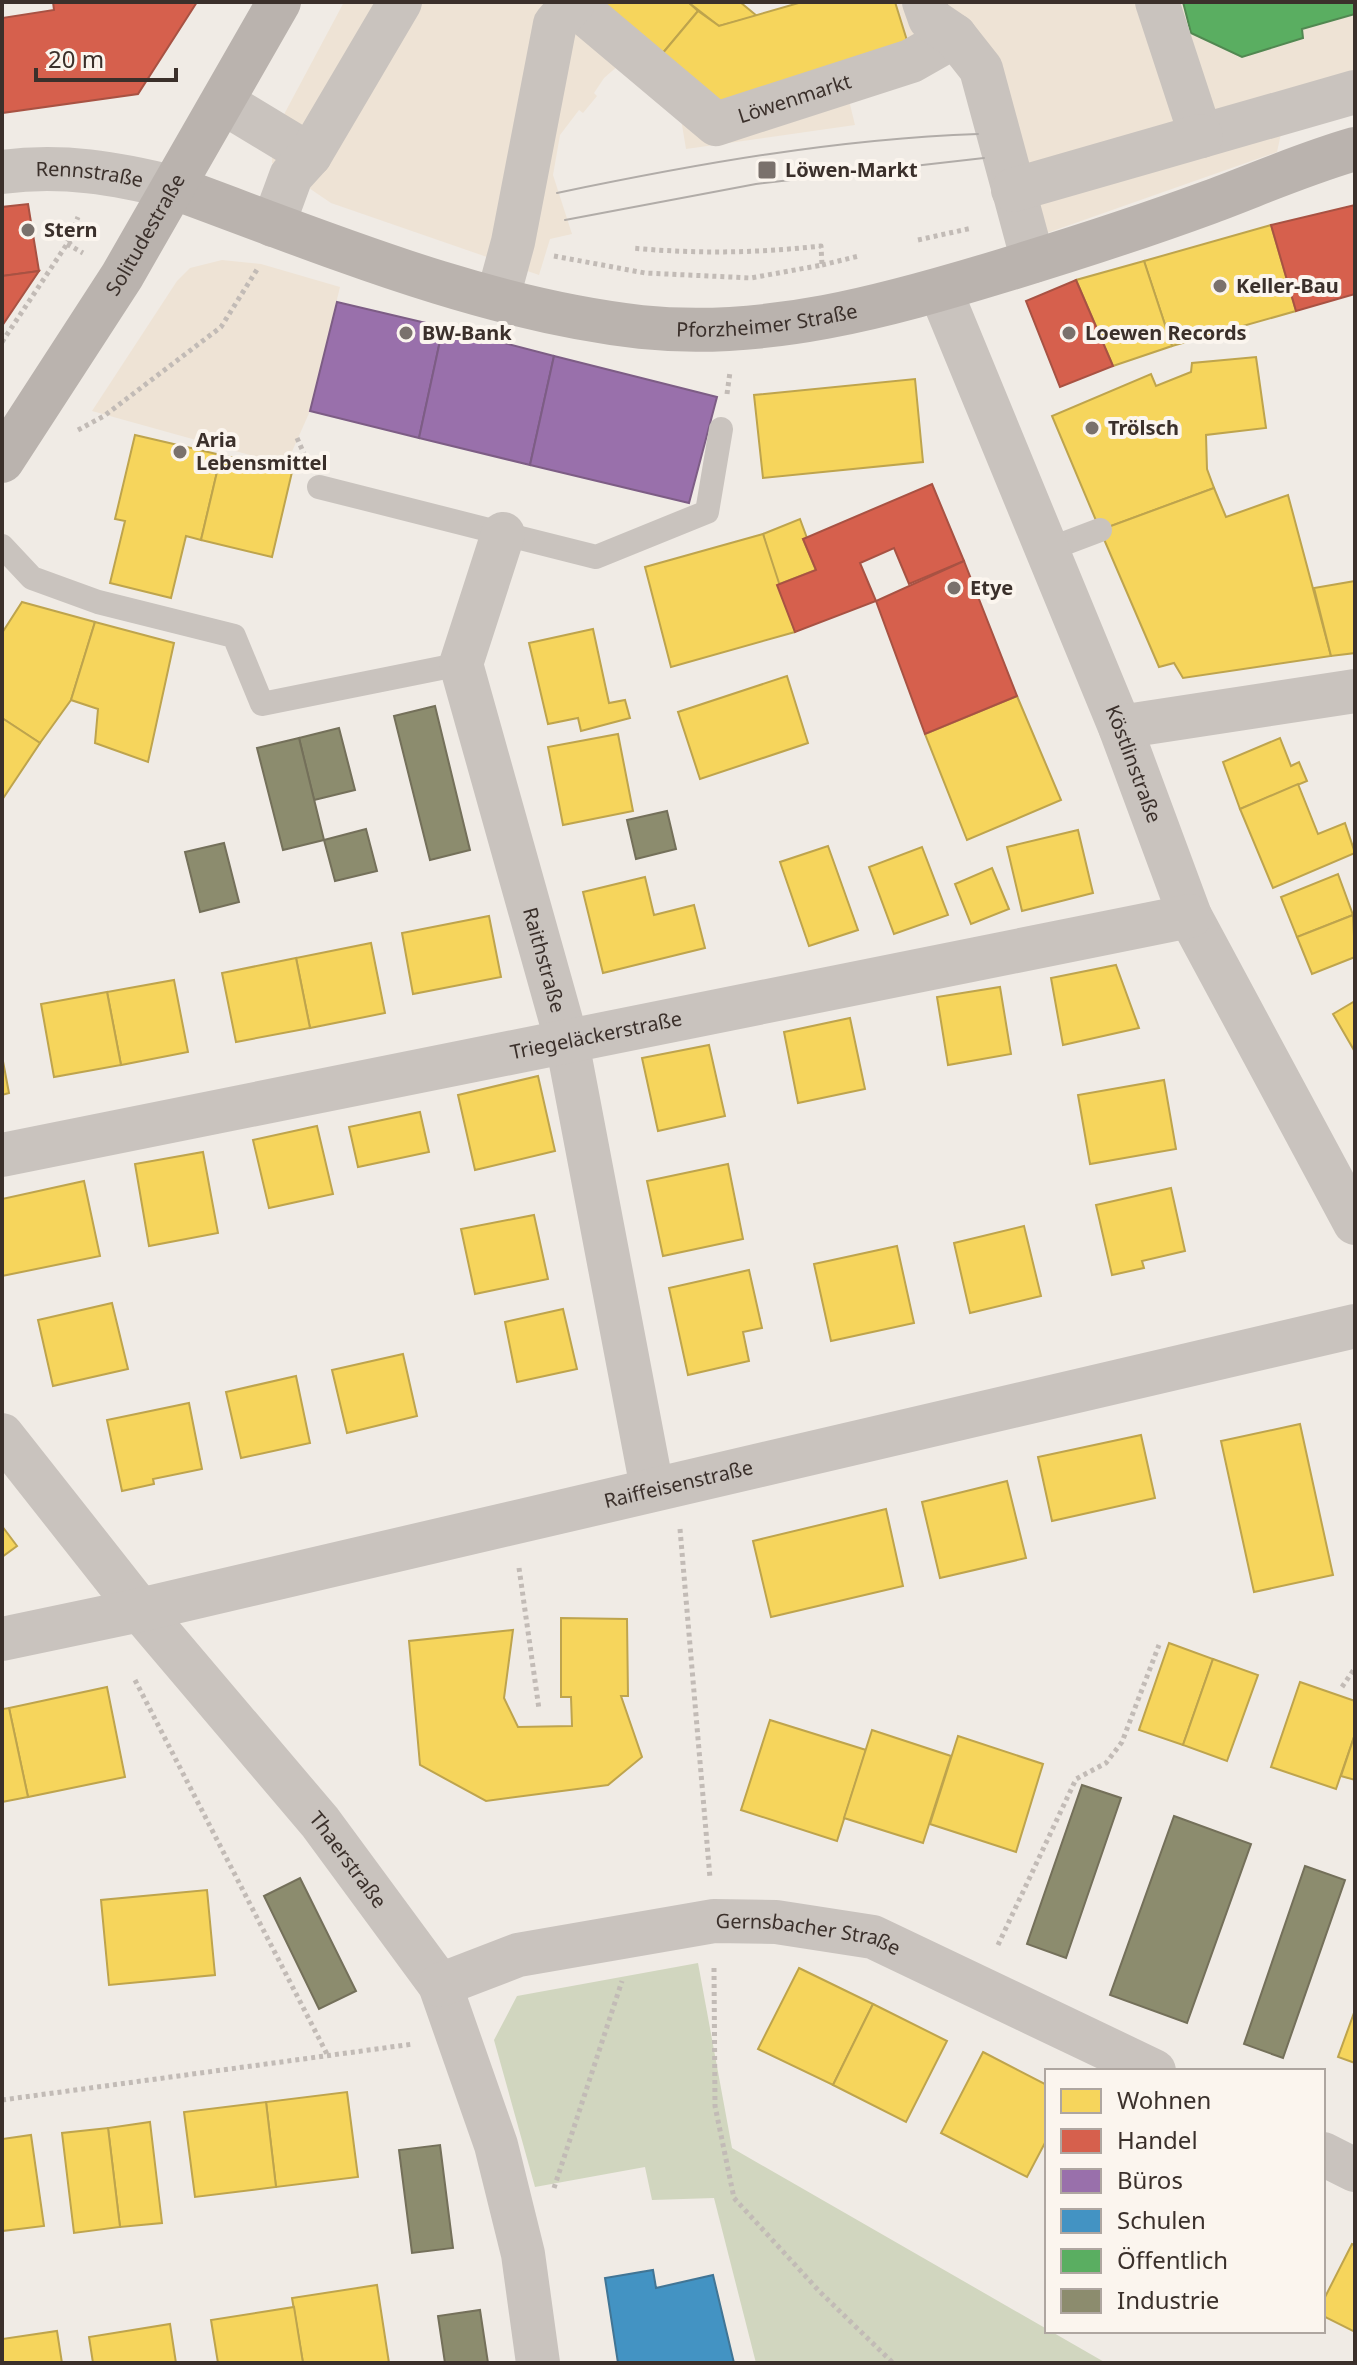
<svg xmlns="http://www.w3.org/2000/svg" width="1357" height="2365" viewBox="0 0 1357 2365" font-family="'Noto Sans',sans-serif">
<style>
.green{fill:#d1d6bf}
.plaza{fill:#eee3d5}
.homes{fill:#f6d55c;stroke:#bea44d;stroke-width:2}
.shops{fill:#d6604d;stroke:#a85243;stroke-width:2}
.offices{fill:#9970ab;stroke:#7d5d85;stroke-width:2}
.schools{fill:#4393c3;stroke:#417595;stroke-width:2}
.public{fill:#5aae61;stroke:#518851;stroke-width:2}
.industry{fill:#8c8c6e;stroke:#74705a;stroke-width:2}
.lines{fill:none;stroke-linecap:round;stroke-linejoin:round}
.path{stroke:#c2bbb6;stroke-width:5;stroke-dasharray:4 4;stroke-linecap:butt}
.lane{stroke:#c9c3be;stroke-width:24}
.street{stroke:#c9c3be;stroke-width:44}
.secondary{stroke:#bab3ae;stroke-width:44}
.tram{stroke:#b1aca8;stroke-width:2}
.poi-dot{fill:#7a716c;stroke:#fbf5ee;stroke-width:3}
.labels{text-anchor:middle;stroke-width:8;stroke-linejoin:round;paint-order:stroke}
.street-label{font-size:20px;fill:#3b302b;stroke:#fbf5ee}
.poi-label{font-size:20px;font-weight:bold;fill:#3b302b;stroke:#fbf5ee;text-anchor:start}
</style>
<rect width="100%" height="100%" fill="#f0ebe5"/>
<polygon class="green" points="698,1963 732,2148 1106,2363 756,2363 714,2198 652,2200 645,2167 535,2187 494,2040 517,1996"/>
<g class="plaza">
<polygon points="344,2 595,2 657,60 909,50 895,2 1183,2 1192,33 1242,57 1303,38 1302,29 1355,14 1355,109 1282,129 1277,152 1027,240 958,59 846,88 855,125 686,149 679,107 619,65 604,78 594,93 597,96 583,113 579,110 560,135 553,175 572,234 550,239 539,275 331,203 272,163 273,135"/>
<polygon points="222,260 261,264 340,287 310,411 286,465 92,411 177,281 190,268"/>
</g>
<g class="homes">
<polygon points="595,2 688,2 698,11 657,60"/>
<polygon points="688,2 740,2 757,16 719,26"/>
<polygon points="802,2 895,2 910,50 717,114 657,60 698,11 719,26"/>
<polygon points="1271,225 1296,311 1172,346 1144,261"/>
<polygon points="1144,261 1172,346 1113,366 1076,280"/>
<polygon points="1256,357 1266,428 1206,435 1207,469 1214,488 1100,530 1052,416 1151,374 1156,386 1191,372 1192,363"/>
<polygon points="915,379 923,462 763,478 754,395"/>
<polygon points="135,435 221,455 201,540 186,536 171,598 110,583 125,521 115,519"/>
<polygon points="221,455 292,472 272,557 201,540"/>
<polygon points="1214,488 1226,517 1288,495 1331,656 1183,678 1174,663 1159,667 1100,530"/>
<polygon points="800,519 807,538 803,539 816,570 777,585 763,534"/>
<polygon points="763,534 795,632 671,667 645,567"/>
<polygon points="1355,581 1355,653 1331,656 1314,588"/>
<polygon points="22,602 95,622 71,700 40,743 2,718 2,633"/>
<polygon points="95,622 174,643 148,762 95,743 98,709 71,700"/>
<polygon points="593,629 609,703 625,700 630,718 581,731 578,718 548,724 529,643"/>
<polygon points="787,676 808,743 700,779 678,712"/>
<polygon points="1017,696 1061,800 967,840 925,734"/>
<polygon points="2,718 40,743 2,800"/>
<polygon points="618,734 633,811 563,825 548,747"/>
<polygon points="1280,738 1291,766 1299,762 1307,781 1240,809 1223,762"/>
<polygon points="1298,784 1318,834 1345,823 1355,853 1273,888 1240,809"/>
<polygon points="1078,830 1093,893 1022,911 1007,847"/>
<polygon points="828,846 858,930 809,946 780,862"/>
<polygon points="922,847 948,915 894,934 869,867"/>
<polygon points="992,868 1009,909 971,924 955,884"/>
<polygon points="1338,874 1353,915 1297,937 1281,897"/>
<polygon points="645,877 654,915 694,905 705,948 603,973 583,892"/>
<polygon points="1353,915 1355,957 1312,974 1297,937"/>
<polygon points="489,916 501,977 413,994 402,933"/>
<polygon points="371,943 385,1013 310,1028 296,958"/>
<polygon points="296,958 310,1028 236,1042 222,973"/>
<polygon points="1116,965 1139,1028 1063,1045 1051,978"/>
<polygon points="174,980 188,1052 121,1065 107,992"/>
<polygon points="1000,987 1011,1054 948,1065 937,997"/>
<polygon points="107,992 121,1065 54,1077 41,1004"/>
<polygon points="1355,1001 1355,1052 1333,1014"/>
<polygon points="850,1018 865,1089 798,1103 784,1032"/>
<polygon points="709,1045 725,1116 658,1131 642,1058"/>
<polygon points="2,1056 9,1093 2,1095"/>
<polygon points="538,1076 555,1151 475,1170 458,1095"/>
<polygon points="1164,1080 1176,1149 1090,1164 1078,1095"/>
<polygon points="420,1112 429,1152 358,1167 349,1127"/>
<polygon points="317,1126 333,1194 269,1208 253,1140"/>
<polygon points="203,1152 218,1233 149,1246 135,1164"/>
<polygon points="728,1164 743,1239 663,1256 647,1181"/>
<polygon points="84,1181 100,1256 2,1276 2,1199"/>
<polygon points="1171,1188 1185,1251 1142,1261 1144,1268 1112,1275 1096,1205"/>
<polygon points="534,1215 548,1279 475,1294 461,1229"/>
<polygon points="1024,1226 1041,1296 970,1313 954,1243"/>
<polygon points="897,1246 914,1323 831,1341 814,1264"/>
<polygon points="749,1270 762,1328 743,1332 749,1361 688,1375 669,1288"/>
<polygon points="112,1303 128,1369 53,1386 38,1320"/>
<polygon points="563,1309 577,1369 517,1382 505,1322"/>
<polygon points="403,1354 417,1416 347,1433 332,1370"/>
<polygon points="296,1376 310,1443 241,1458 226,1392"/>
<polygon points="189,1403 202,1469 153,1479 154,1484 122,1491 107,1420"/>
<polygon points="1300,1424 1333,1575 1254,1592 1221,1441"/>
<polygon points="1141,1435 1155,1498 1052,1521 1038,1457"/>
<polygon points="1007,1481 1026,1558 940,1578 922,1502"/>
<polygon points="886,1509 903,1586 771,1617 753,1541"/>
<polygon points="2,1526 17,1546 2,1557"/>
<polygon points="561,1618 627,1619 628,1696 621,1696 642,1757 608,1785 486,1801 420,1765 409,1641 513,1630 504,1698 518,1727 572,1726 571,1697 561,1697"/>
<polygon points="1169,1643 1213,1659 1183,1745 1139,1730"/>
<polygon points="1213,1659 1258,1675 1227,1761 1183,1745"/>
<polygon points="1300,1682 1355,1701 1355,1734 1336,1789 1271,1767"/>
<polygon points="107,1687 125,1777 28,1797 9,1708"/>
<polygon points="9,1708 28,1797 2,1802 2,1709"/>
<polygon points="770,1720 866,1750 837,1841 741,1810"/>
<polygon points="872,1730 951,1756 923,1843 844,1818"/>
<polygon points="1355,1734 1355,1780 1341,1776"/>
<polygon points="958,1736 1043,1764 1016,1852 930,1824"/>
<polygon points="207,1890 215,1975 109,1985 101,1900"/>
<polygon points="799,1968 873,2004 833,2085 758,2049"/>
<polygon points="873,2004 947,2041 906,2122 833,2085"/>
<polygon points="1355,2010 1355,2063 1338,2057"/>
<polygon points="983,2052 1047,2085 1047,2139 1027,2177 941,2133"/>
<polygon points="347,2092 358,2177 276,2187 266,2102"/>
<polygon points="266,2102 276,2187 195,2197 184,2112"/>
<polygon points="150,2122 162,2223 120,2227 108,2128"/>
<polygon points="108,2128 120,2227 74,2233 62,2133"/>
<polygon points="31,2135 44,2226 2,2231 2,2139"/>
<polygon points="1352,2244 1355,2245 1355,2332 1323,2316 1323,2301"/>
<polygon points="377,2285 389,2363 303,2363 292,2298"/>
<polygon points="294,2307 303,2363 218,2363 211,2320"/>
<polygon points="170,2324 176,2363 93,2363 89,2337"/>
<polygon points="57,2331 62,2363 2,2363 2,2339"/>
</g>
<g class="shops">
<polygon points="53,2 197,2 138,94 2,113 2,18 54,10"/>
<polygon points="28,204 39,271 2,276 2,207"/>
<polygon points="1355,205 1355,294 1296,311 1271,225"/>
<polygon points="39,271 2,326 2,276"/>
<polygon points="1076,280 1113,366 1060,387 1026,301"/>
<polygon points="932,484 964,561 909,584 894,548 860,563 876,601 795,632 777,585 816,570 803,539"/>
<polygon points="964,561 1017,696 925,734 876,601"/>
</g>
<g class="offices">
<polygon points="337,302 443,327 419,438 310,411"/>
<polygon points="443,327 554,356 530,465 419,438"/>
<polygon points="554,356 717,397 689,503 530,465"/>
</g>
<polygon class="schools" points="653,2270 656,2288 713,2275 734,2363 618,2363 605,2278"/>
<polygon class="public" points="1183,2 1355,2 1355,14 1302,29 1303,38 1242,57 1191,33"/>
<g class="industry">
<polygon points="435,706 470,850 430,860 394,716"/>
<polygon points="339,728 355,790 314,800 299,738"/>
<polygon points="299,738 324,840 283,850 257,748"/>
<polygon points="667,811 676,849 636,859 627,820"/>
<polygon points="366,829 377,871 335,881 324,840"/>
<polygon points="224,843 239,902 200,912 185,852"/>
<polygon points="1082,1785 1121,1798 1066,1958 1027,1944"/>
<polygon points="1174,1816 1251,1844 1187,2023 1110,1995"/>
<polygon points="1305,1866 1345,1880 1283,2058 1244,2044"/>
<polygon points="300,1878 356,1991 319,2009 264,1896"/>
<polygon points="440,2145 453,2248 412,2253 399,2150"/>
<polygon points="480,2310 488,2363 445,2363 438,2316"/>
</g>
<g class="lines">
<g class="path">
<polyline points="918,240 972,228"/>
<polyline points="68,243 97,226"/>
<polyline points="67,244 83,253"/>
<path d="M554,256L645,273L751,278L822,265L821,246C757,253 696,254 632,248"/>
<polyline points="822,265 859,256"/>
<polyline points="2,342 67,244 78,217"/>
<polyline points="727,394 730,372"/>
<polyline points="78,430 104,416 221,327 258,268"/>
<polyline points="297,438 305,456"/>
<polyline points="680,1529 710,1878"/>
<polyline points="519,1568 539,1709"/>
<polyline points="135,1680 328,2056"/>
<polyline points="1342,1687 1355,1668"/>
<polyline points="998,1945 1076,1779 1106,1763 1122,1742 1159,1645"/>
<polyline points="714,1968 715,2106 734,2198 820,2292 893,2363"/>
<polyline points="2,2100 413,2044"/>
<polyline points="554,2188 622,1981"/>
</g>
<g class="lane">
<polyline points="319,487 596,557 707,512 721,429"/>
<polyline points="2,546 32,578 98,602 234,636 262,704 461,664"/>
<polyline points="1047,550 1100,530"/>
</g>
<g class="street">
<path id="s1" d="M571,2L716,124L911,61L955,36"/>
<polyline points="924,2 930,19 955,36 981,69 1033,261"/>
<polyline points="1157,2 1201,136 1355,92"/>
<polyline points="224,103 310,155"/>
<path id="s2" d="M2,172C62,164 116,173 175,188"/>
<polyline points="1013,190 1201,136"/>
<polyline points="273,225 291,176 310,155 400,2"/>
<path id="s3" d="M940,290L1120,727L1190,916L1355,1223"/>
<polyline points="498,297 513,242 555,24 573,3"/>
<path id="s4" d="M503,534L461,664L567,1042L652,1488"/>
<polyline points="1120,727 1355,691"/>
<path id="s5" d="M2,1155L1190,916"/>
<path id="s6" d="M2,1435L140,1610L320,1822L440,1985L496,2145L523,2254L538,2363"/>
<path id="s7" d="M2,1639L140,1610L1355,1326"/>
<path id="s8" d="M440,1985L518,1955L714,1921L776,1922L873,1937L1154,2071"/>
<polyline points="1323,2154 1355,2170"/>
</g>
<g class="secondary">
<path id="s9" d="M175,188C325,243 481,309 641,327C766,340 887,306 1005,270C1074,249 1142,227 1210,202C1258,184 1306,163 1355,149"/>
<path id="s10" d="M2,461L122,276L279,2"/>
</g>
<g class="tram">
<path d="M557,193C696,164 836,139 978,134"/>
<polyline points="565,220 756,184 984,158"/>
</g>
</g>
<g class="poi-dot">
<rect x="757" y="160" width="20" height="20" rx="4"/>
<circle cx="28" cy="230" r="8"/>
<circle cx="1220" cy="286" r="8"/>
<circle cx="406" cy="333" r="8"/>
<circle cx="1069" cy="333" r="8"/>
<circle cx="1092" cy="428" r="8"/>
<circle cx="180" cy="452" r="8"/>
<circle cx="954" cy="588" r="8"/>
</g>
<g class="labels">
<g class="street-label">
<text dy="7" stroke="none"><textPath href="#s1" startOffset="272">Löwenmarkt</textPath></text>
<text dy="7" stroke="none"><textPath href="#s2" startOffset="88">Rennstraße</textPath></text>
<text dy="7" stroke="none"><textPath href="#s10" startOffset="268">Solitudestraße</textPath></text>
<text dy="7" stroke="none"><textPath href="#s9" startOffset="614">Pforzheimer Straße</textPath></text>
<text dy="7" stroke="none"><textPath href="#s3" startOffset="512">Köstlinstraße</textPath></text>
<text dy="7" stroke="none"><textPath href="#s4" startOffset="444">Raithstraße</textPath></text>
<text dy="7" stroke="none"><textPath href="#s5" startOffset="606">Triegeläckerstraße</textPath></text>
<text dy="7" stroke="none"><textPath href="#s7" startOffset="694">Raiffeisenstraße</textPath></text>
<text dy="7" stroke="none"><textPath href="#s6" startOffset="548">Thaerstraße</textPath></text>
<text dy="7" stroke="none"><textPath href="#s8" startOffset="378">Gernsbacher Straße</textPath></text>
</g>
<g class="poi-label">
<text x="785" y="177">Löwen-Markt</text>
<text x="44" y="237">Stern</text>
<text x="1236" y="293">Keller-Bau</text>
<text x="422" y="340">BW-Bank</text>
<text x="1085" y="340">Loewen Records</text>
<text x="1108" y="435">Trölsch</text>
<text x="196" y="447">Aria<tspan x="196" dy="23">Lebensmittel</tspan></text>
<text x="970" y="595">Etye</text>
</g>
</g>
<rect width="1357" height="2365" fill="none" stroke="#3b302b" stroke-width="8"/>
<rect x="1045" y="2069" width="280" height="264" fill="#fbf5ee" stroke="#aea6a0" stroke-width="2"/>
<rect x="1061" y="2089" width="40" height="24" fill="#f6d55c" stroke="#aea6a0" stroke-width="2"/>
<text x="1117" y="2109" font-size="24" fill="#3b302b">Wohnen</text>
<rect x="1061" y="2129" width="40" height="24" fill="#d6604d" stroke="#aea6a0" stroke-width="2"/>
<text x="1117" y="2149" font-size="24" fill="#3b302b">Handel</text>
<rect x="1061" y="2169" width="40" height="24" fill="#9970ab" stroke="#aea6a0" stroke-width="2"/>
<text x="1117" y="2189" font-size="24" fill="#3b302b">Büros</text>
<rect x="1061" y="2209" width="40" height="24" fill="#4393c3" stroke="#aea6a0" stroke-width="2"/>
<text x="1117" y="2229" font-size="24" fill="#3b302b">Schulen</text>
<rect x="1061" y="2249" width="40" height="24" fill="#5aae61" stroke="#aea6a0" stroke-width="2"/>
<text x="1117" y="2269" font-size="24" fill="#3b302b">Öffentlich</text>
<rect x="1061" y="2289" width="40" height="24" fill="#8c8c6e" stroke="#aea6a0" stroke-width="2"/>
<text x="1117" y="2309" font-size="24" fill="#3b302b">Industrie</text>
<path d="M36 68v12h140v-12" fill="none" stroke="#3b302b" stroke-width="4"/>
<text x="48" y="68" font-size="24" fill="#3b302b" stroke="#fbf5ee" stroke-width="6" paint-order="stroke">20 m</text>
</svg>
